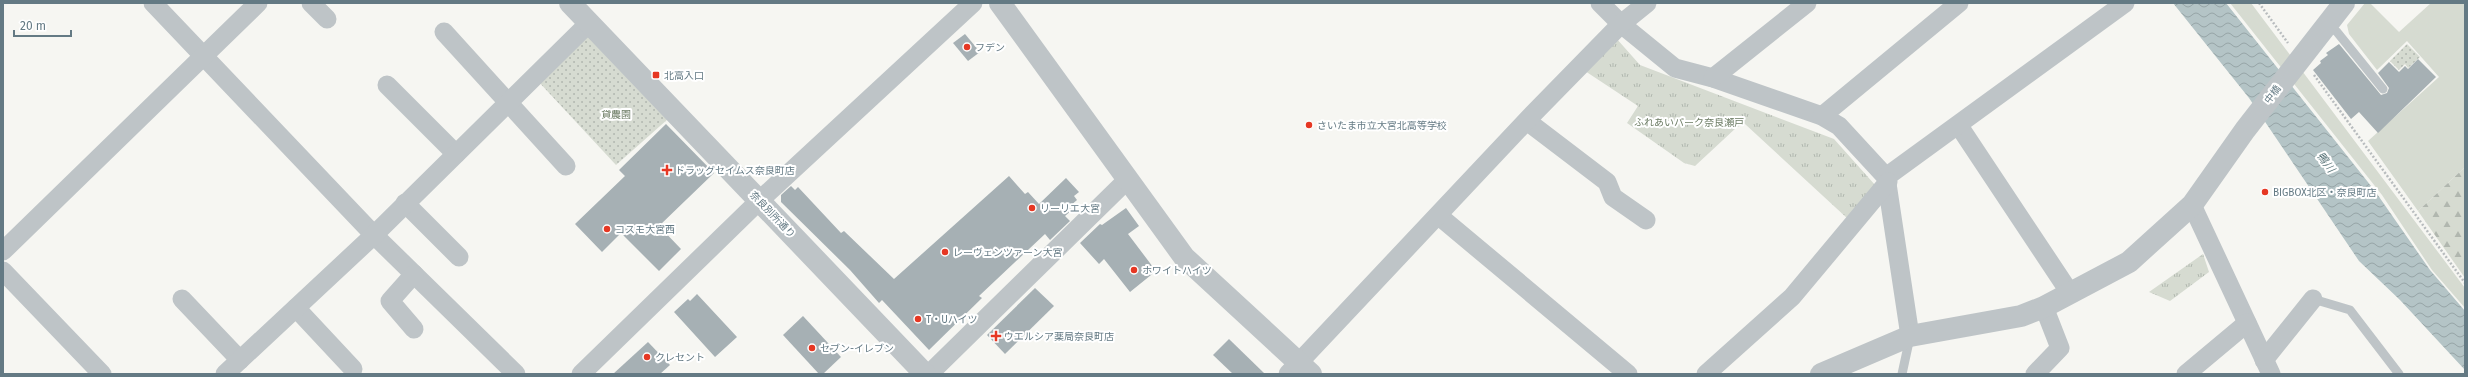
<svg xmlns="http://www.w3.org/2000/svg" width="2468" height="377" viewBox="0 0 2468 377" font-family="'Fira Sans','Noto Sans JP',sans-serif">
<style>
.grass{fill:#d6dbd1}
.forest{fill:url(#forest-firs)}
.park{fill:url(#park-tufts)}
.garden{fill:url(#garden-dots)}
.water{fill:url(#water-waves)}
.building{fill:#a6b0b4}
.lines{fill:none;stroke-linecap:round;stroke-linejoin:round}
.path{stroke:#b8bcbe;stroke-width:2.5;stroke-dasharray:2 2;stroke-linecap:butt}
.service{stroke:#bec4c7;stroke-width:9}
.minor{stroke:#bec4c7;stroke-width:19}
.tertiary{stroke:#bec4c7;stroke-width:22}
.poi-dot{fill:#e63723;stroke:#fff;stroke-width:1.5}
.labels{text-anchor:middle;stroke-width:4;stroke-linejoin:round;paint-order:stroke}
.poi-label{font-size:10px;fill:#647a84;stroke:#fff;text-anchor:start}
.street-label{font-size:10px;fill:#647a84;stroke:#fff}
.park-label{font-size:10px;fill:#6b7b63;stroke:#fff}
.water-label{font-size:11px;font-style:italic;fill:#5b767a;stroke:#fff}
</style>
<defs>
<pattern id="forest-firs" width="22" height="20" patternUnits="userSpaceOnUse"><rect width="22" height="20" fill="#d6dbd1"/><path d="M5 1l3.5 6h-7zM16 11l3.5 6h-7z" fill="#b1b7af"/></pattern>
<pattern id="park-tufts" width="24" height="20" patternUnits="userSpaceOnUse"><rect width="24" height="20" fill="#d6dbd1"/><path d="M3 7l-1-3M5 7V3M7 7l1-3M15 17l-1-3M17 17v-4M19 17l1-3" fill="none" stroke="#b1b7af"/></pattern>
<pattern id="garden-dots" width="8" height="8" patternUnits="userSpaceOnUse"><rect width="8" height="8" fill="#d6dbd1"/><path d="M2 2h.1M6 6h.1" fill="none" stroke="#b1b7af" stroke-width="1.8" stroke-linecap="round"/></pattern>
<pattern id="water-waves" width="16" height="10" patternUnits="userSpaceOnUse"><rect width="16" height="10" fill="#b4c4c6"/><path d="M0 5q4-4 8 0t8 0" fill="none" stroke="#96a4a6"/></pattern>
</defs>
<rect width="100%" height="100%" fill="#f6f6f2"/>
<g class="grass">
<polygon points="2230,3 2251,3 2465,288 2465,308 2432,270 2382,195"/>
<polygon points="2365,3 2370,3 2399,32 2431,3 2465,3 2465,167 2418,211 2368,141 2439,77 2407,41 2377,70 2349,34 2347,25"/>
</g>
<polygon class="forest" points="2465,167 2465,278 2418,211"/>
<g class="park">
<polygon points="1616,38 1640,65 1834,139 1876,186 1848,219 1745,124 1737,127 1695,166 1684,163 1627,123 1638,106 1585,71"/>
<polygon points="2203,254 2209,272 2170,301 2149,292"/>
</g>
<g class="garden">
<polygon points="590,36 668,119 616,165 537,80 580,37"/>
<polygon points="2407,44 2420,57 2408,68 2405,64 2399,70 2390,61"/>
</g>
<polygon class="water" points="2173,3 2226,3 2375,191 2430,270 2465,311 2465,370 2400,300 2359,261 2249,98"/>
<g class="building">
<polygon points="965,34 980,52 968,61 953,43"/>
<polygon points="2339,44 2381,95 2387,93 2389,88 2378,73 2389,62 2399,72 2405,66 2408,69 2418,59 2436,77 2378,133 2359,112 2351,119 2313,70 2321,63 2320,61 2328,55 2326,53"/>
<polygon points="666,124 714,173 659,226 681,249 659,271 621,233 602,252 575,224 625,176 619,170"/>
<polygon points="1009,176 1025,194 1028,192 1039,204 1066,178 1079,192 1074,196 1077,200 1069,207 1072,210 1065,216 1070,221 1050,240 1045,234 979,296 982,298 929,350 882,300 879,303 850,270 781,202 781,195 791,186 795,190 798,187 841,233 844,231 894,279"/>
<polygon points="1126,208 1139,226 1128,234 1156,271 1130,292 1104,259 1099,264 1080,243 1100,224 1102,225"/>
<polygon points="1035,288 1054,306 1005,354 987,335"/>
<polygon points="697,294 737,337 715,357 674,312 688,299 690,301"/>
<polygon points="803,316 841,357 823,374 819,374 783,335"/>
<polygon points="1229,339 1265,374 1233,374 1213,355"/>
<polygon points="648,342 670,365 660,374 613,374"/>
</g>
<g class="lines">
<g class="path">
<polyline points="2259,3 2288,43"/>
<polyline points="2314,75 2465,283"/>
</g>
<g class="service">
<polyline points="2327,24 2337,32 2383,89"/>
<polyline points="2313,299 2350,310 2399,374"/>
<polyline points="1902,374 1910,337"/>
</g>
<g class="minor">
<polyline points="153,3 374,235 516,374"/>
<polyline points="311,3 327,19"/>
<polyline points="1600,3 1621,24 1675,68 1713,78 1822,116 1839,126 1886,177 1910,336"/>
<polyline points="444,32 566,166"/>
<polyline points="1713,78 1807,3"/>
<polyline points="387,85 456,154"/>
<polyline points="1822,116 1959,3"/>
<polyline points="1527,121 1607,182 1613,197 1646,220"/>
<polyline points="1959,126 2070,293"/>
<polyline points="1886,177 2125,3"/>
<polyline points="405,203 459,257"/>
<polyline points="2192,205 2271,374"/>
<polyline points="1439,216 1628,374"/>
<polyline points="3,251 258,3"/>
<polyline points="3,271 102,374"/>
<polyline points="182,299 240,360"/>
<polyline points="296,308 353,369"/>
<polyline points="414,329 390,301 414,274"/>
<polyline points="2264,360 2313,299"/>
<polyline points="225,374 374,235 589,23"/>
<polyline points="581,374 760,200 973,3"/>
<polyline points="929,374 1127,180"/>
<polyline points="1288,374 1530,117 1621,24 1647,3"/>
<polyline points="1706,374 1792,297 1888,182"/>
<polyline points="2035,374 2060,348 2044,307"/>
<polyline points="2186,374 2247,323"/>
</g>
<g class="tertiary">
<polyline points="570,3 925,374"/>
<polyline points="1000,3 1184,257 1311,374"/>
<polyline points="1821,374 1910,336 2021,316 2044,307 2129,262 2192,205 2245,130 2344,3"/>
</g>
</g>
<g class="poi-dot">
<circle cx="967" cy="47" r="4"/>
<rect x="652" y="71" width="8" height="8" rx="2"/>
<circle cx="1309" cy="125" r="4"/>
<path d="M665 164h4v4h4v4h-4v4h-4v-4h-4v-4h4z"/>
<circle cx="2265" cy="192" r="4"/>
<circle cx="1032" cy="208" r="4"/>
<circle cx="607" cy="229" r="4"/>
<circle cx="945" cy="252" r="4"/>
<circle cx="1134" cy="270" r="4"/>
<circle cx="918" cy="319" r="4"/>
<path d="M994 330h4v4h4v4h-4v4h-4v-4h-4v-4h4z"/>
<circle cx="812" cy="348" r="4"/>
<circle cx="647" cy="357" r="4"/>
</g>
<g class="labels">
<g class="poi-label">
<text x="975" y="51">フデン</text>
<text x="664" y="79">北高入口</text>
<text x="1317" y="129">さいたま市立大宮北高等学校</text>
<text x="675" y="174">ドラッグセイムス奈良町店</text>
<text x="2273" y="196">BIGBOX北区・奈良町店</text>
<text x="1040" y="212">リーリエ大宮</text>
<text x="615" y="233">コスモ大宮西</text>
<text x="953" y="256">レーヴェンツァーン大宮</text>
<text x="1142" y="274">ホワイトハイツ</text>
<text x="926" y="323">T・Uハイツ</text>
<text x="1004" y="340">ウエルシア薬局奈良町店</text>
<text x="820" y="352">セブン-イレブン</text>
<text x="655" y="361">クレセント</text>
</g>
<g class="street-label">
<text transform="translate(2272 94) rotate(-53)" y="4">中橋</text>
<text transform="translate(773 214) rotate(46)" y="4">奈良別所通り</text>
</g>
<g class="park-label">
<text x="616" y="118">貸農園</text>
<text x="1689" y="126">ふれあいパーク奈良瀬戸</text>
</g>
<g class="water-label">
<text transform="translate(2326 162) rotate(53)" y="4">鴨川</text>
</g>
</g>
<rect width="2468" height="377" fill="none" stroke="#647a84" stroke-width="8"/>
<path d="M14 30v6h57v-6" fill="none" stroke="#647a84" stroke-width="2"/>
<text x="20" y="30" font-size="12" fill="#647a84" stroke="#ffffff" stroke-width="3" paint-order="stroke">20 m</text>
</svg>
